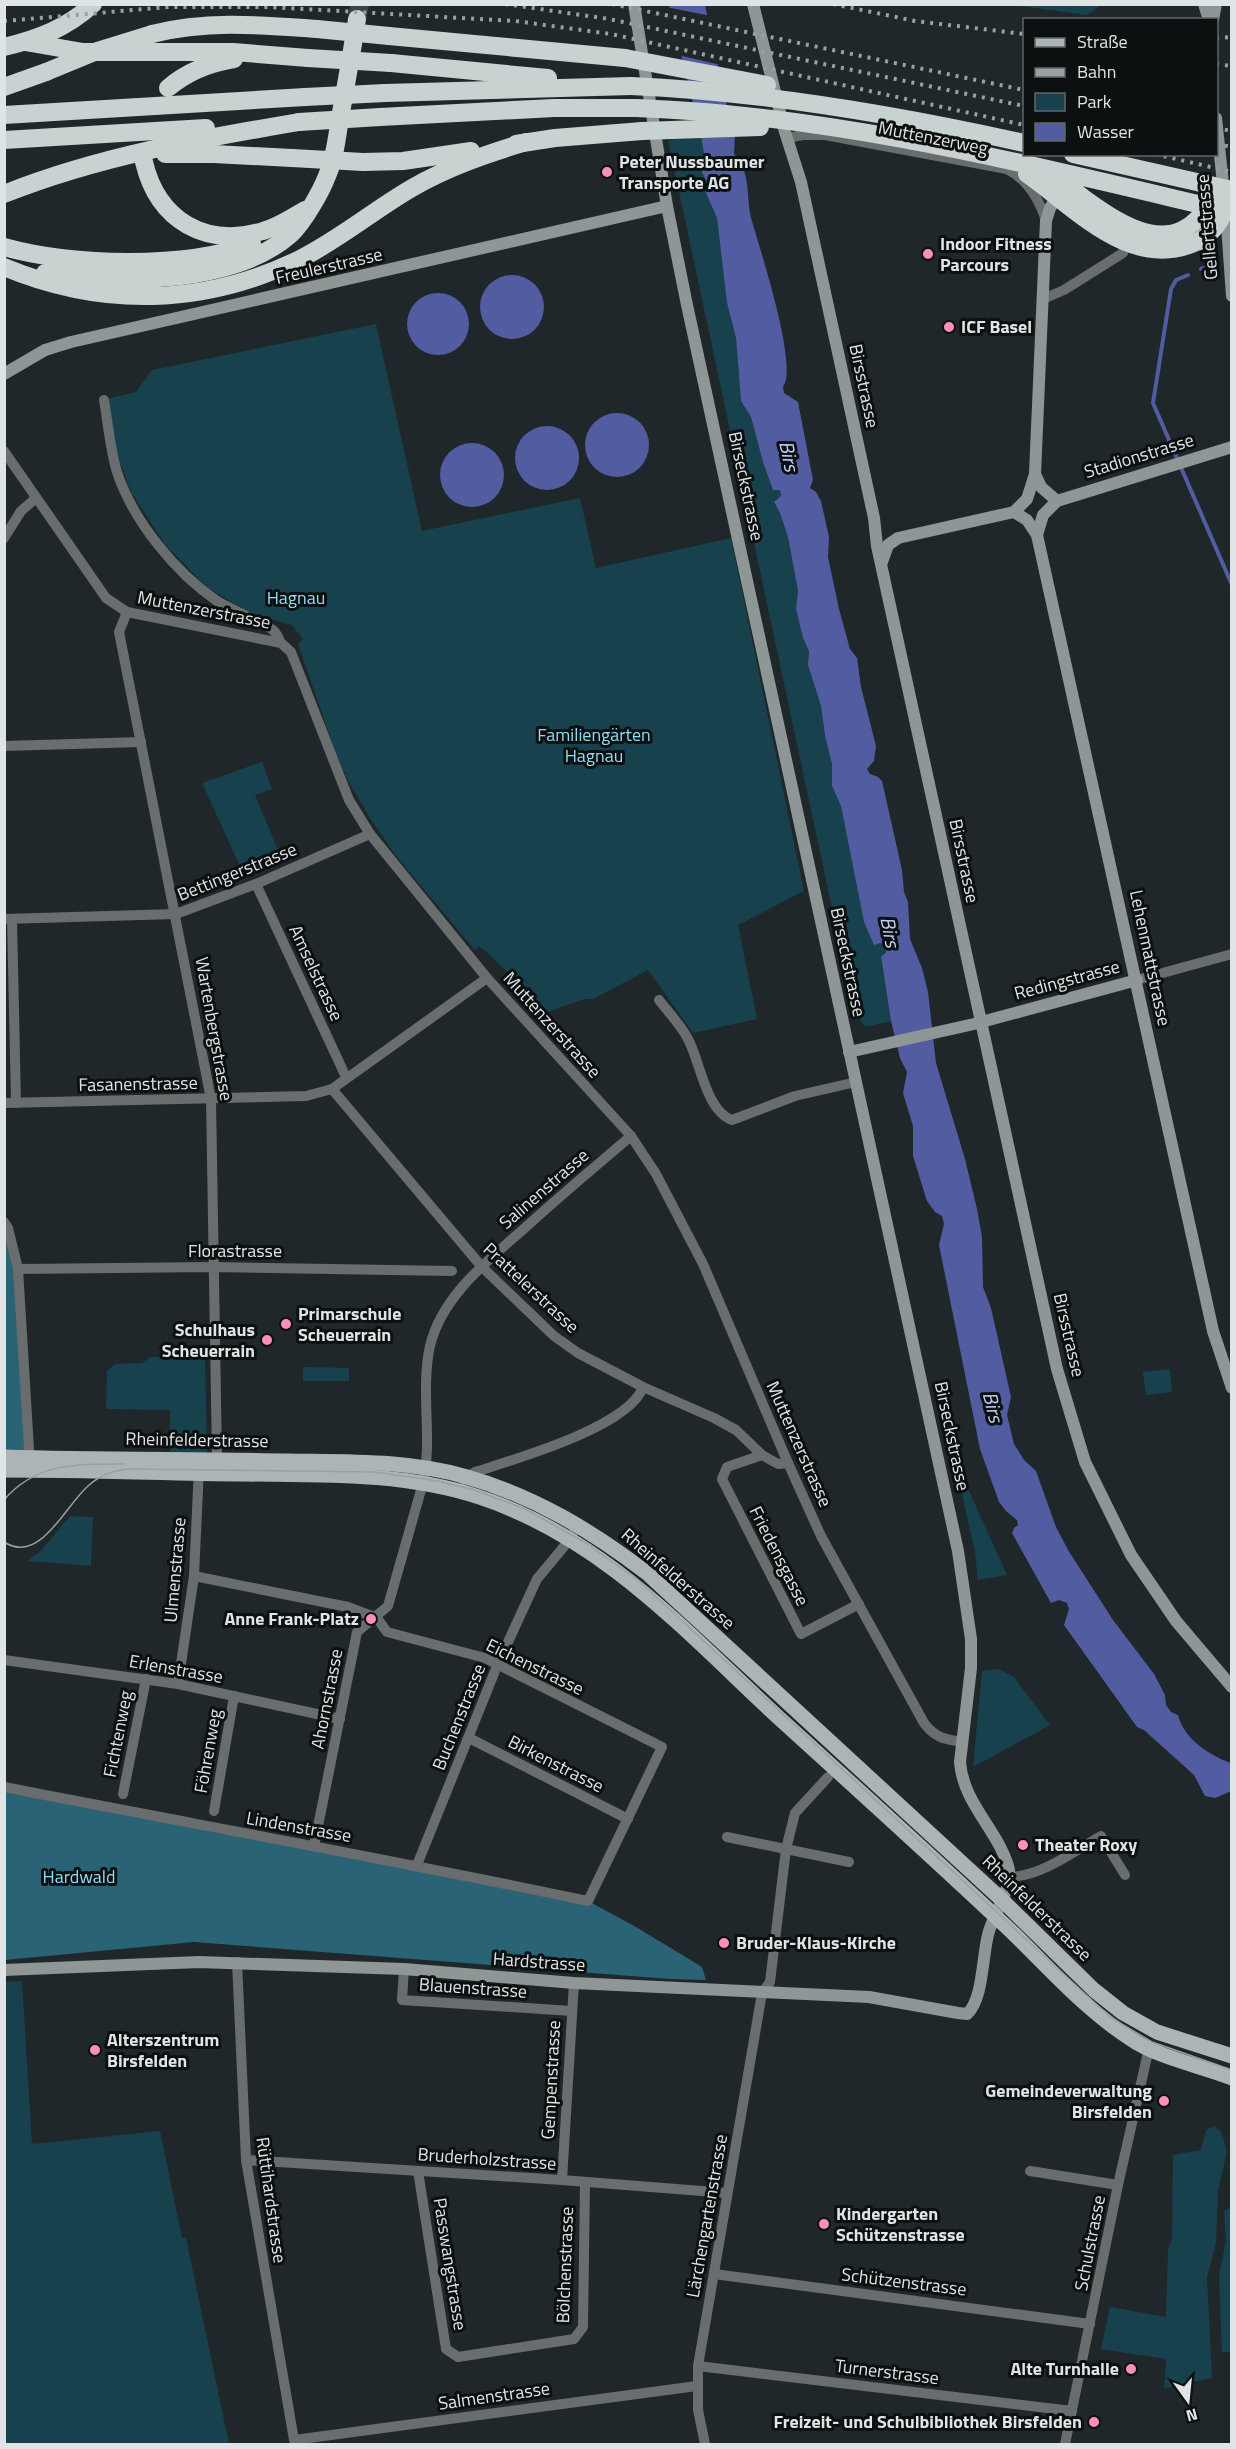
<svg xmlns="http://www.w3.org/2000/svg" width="1236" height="2449" viewBox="0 0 1236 2449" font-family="'Titillium Web',sans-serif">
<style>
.green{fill:#18414e}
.forest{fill:#2a6375}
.water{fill:#515ca1}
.pier{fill:#20272a}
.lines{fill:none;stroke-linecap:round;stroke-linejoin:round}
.stream{stroke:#515ca1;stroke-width:4}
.highway-tunnel{stroke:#3d4446;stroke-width:18;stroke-dasharray:18 9;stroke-linecap:butt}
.street{stroke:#696d6d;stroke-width:10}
.secondary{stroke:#8f9696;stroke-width:12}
.primary{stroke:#acb5b5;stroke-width:15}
.highway{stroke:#c7d2d1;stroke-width:18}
.tram{stroke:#9ba1a3;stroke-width:1.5}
.rail{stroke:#9ba1a3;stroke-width:4;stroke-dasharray:3 6;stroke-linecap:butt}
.highway-bridge{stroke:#c7d2d1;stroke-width:18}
.poi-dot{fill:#fe8ebd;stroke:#0c1011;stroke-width:2}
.labels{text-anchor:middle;stroke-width:6;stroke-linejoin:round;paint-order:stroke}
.street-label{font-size:18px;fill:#dfe5e6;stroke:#0c1011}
.poi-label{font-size:18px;font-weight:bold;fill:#dfe5e6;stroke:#0c1011;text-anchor:start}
.park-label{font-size:18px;fill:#8fdcf6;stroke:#0c1011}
.water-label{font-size:20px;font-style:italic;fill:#c6cff7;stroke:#0c1011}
</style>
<rect width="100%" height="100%" fill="#20272a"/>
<g class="green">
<polygon points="1013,5 1101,5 1087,15"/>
<polygon points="701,136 704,154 699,166 708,184 706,193 717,218 727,303 736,338 741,401 751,417 763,462 780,490 781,496 774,503 780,513 788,537 798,591 796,609 803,638 809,651 808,665 821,706 825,736 832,764 832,786 841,806 864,922 880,943 886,947 886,953 881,957 891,1021 865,1027 855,1010 832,908 668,140"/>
<path d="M376,324L422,531L580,498L596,568L731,538L804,891L738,925L757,1019L693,1033L648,970L593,999H584L534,1017L530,1013L532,1008C519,983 501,963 479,946L475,950L396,856L372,821L348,781L335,751L298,644L303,639L292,625L252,614L205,586L164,543L131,492L117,454L106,399L136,392L152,370Z"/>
<polygon points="262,762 272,789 255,795 283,862 245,877 202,783"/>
<polygon points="205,1356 207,1454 170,1453 170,1410 106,1409 107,1371 115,1364 142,1363 151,1357"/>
<polygon points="303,1367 349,1368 349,1381 303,1381"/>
<polygon points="1170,1369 1172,1392 1146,1395 1143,1372"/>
<polygon points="954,1458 1007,1575 978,1580 975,1552"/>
<polygon points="70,1516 93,1517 91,1566 27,1561 41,1551"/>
<polygon points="999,1669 1014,1677 1050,1725 973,1767 982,1671"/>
<polygon points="22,1981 32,2144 160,2131 182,2238 186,2238 229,2444 5,2444 4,1982"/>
<polygon points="1214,2126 1222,2133 1227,2152 1218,2190 1216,2243 1207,2277 1212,2378 1164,2388 1166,2359 1101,2349 1110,2307 1166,2317 1168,2249 1172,2239 1173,2155 1201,2150 1206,2130"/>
<polygon points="1231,2207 1231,2352 1222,2352 1219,2276 1226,2241 1224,2211"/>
</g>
<g class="forest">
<polygon points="4,1222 17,1262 30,1453 5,1451"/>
<polygon points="4,1787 588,1901 636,1927 702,1967 706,1980 670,1979 194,1942 5,1960"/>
</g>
<g class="water">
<path d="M669,5H705L733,135H735L734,154C751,170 746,198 751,218C759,246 799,367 783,387L784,393L798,402L813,480L810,488L816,492L821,501L829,537L828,557L839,609L850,649L857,658L861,687L876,746L874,761L867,769L870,774L878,777L882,781L902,870L904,892L908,902L910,939L922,968L928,992L936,1063L965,1159L977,1209L982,1237L983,1287L991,1308L1011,1397L1007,1415L1014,1444L1024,1460L1036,1471L1056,1527L1068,1550L1113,1620L1154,1674L1165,1695L1166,1705L1171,1712L1178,1715C1184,1739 1209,1755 1231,1763V1794L1229,1792L1215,1798L1205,1796L1194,1775L1144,1730L1137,1727L1064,1625L1069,1609L1067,1603L1059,1600L1051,1603L1012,1533L1014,1528L1018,1525L1017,1520L1006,1511L999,1502L980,1449L939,1245L944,1224L942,1216L935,1212L927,1201L913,1156V1126L903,1093L907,1072L900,1058L891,1021L882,963L881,956L886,953V947L880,943L874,945L864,922L841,806L832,786V764L825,736L821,706L808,665L809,651L803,638L796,609L798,591L788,537L780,513L774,502L781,496L780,490H773L763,462L751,417L741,401L736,338L727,303L717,218L706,193L708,184L699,166L704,154L701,136Z"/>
<circle cx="512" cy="307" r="32"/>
<circle cx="438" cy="324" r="31"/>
<circle cx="617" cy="445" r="32"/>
<circle cx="547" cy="458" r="32"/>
<circle cx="472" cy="475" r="32"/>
</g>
<polygon class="pier" points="666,7 711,16 721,65 678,55"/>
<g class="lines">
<g class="stream">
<polyline points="1201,269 1217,264"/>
<polyline points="1188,275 1176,280 1171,289 1153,403 1232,585"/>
</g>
<polyline class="highway-tunnel" points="357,19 360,4"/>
<g class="street">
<path d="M787,138L803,135H825L1007,169C1028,180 1039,198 1046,221"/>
<polyline points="1043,299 1064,290 1123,253"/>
<path d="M104,400C108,423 110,449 117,472C133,521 176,573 217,601C228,608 270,626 274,631C277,634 279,639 281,643"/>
<path d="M4,451L106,598L127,612L281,643L291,652L349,800L370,834L487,978L631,1136L656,1174L703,1264L788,1463L821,1536L924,1723C935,1738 945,1739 962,1742"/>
<polyline points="4,538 21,511 36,498"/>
<polyline points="127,612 119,632 211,1099 217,1459"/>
<polyline points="4,746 141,742"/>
<polyline points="256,884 346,1077"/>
<polyline points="4,919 176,914 256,884 370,834"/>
<polyline points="12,919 16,1103"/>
<polyline points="1137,980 1232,954"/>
<path d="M659,1000C669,1013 681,1025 688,1039C700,1061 706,1111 732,1120L795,1096L856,1082"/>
<polyline points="332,1089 482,1267 554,1336 578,1353 643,1387 714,1418 736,1430 762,1455 778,1464 788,1463"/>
<polyline points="4,1103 306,1096 332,1089 487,978"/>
<polyline points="4,1222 8,1228 18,1269 30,1465"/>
<polyline points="18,1269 213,1267 452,1271"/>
<polyline points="762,1455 727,1467 722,1479 801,1634 859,1604"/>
<path d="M464,1480L475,1472C515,1459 629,1427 643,1387"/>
<polyline points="4,1660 178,1684 340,1719"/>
<polyline points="178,1684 194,1576 199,1468"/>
<polyline points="469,1738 628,1819"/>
<path d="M4,1787C199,1825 394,1860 588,1901L662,1747L485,1658L387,1632L377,1618L348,1607L194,1576"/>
<polyline points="123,1794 146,1679"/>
<polyline points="214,1811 234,1696"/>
<polyline points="727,1837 849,1862"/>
<path d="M314,1846L357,1632L388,1606L423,1483C433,1438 420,1391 430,1346C442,1295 490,1259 527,1226C561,1195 596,1166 631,1136"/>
<polyline points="417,1865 497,1666 537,1579 567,1543 578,1525"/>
<path d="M1010,1877C1042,1876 1074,1851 1101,1836L1125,1875"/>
<polyline points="237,1962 246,2160 294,2440 697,2386"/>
<polyline points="404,1969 402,2000 572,2011"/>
<polyline points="246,2160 562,2180 727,2193"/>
<polyline points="418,2171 446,2349 458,2357 574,2339 583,2327 585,2182"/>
<polyline points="1030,2171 1118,2185"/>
<polyline points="562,2180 574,1983"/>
<polyline points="714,2274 1090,2324"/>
<polyline points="698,2366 1072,2411"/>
<polyline points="705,2444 698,2410 698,2366 762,1993 770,1982 786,1849 795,1813 828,1777"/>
<polyline points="1065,2444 1118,2185 1149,2048"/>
</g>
<g class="secondary">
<polyline points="753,4 785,132 801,182 874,518 877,546 1057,1369 1085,1462 1131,1555 1176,1621 1232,1687"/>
<polyline points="1204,4 1209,20"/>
<polyline points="1213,20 1216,4"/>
<polyline points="1216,118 1224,193"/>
<polyline points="1226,211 1232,296"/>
<polyline points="4,374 45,350 71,342 667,206"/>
<polyline points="1035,474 1041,487 1057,501"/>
<polyline points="1014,512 1027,520 1037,535 1213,1331 1232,1388"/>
<polyline points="1037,535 1043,515 1057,501 1232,447"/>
<polyline points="882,562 888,545 898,538 1014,512 1027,499 1035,474 1046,221 1050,208 1060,192"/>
<polyline points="849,1052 974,1024 1137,980"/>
<path d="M4,1970L199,1962L404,1969L574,1983L869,1997L958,2013L967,2014C984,1999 982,1953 989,1931C995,1912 1014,1884 1008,1866C997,1829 963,1803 960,1762L971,1668V1639L958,1551L687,305L667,206L634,4"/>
</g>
<g class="primary">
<path d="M4,1457C98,1460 193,1459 287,1461C346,1462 410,1460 467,1477C534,1496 592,1531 647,1573L1001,1899L1094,1990L1123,2013L1157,2032L1232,2056"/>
<path d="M4,1470C84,1470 163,1473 243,1474C322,1475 403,1472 479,1497C602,1537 686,1632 779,1718C857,1789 936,1860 1013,1933C1051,1970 1086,2010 1131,2039C1157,2057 1201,2066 1232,2078"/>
</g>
<g class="highway">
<path d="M152,34C207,20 261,25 317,29"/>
<polyline points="389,36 625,58"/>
<polyline points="25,42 83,52 233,52 308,58"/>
<path d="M4,47C38,39 67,28 93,4"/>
<polyline points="391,63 548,78"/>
<polyline points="4,87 46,72"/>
<path d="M168,88C188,71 209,63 234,59"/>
<polyline points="385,93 631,86"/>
<polyline points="4,115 305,97"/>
<polyline points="380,117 554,108 636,108"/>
<polyline points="4,140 206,128"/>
<polyline points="516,144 555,138 642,131"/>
<polyline points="165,154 214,154 292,158"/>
<path d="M144,162C158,221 206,248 263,231C278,227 291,218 305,210"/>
<polyline points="363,162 403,161 471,151"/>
<path d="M4,194C99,156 199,139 299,122"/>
<path d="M1082,197C1126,229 1176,261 1212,200"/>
<path d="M1199,241C1214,231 1222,221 1226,204"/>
<path d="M4,247C73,266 185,269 252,244"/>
<path d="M4,267C102,308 204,306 300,259C340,239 374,210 412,188C448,167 487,154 526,142"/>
<path d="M45,273C115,284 234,285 291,234C303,223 321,192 327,176C335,158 337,137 340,118C346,85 352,52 357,19"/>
</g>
<g class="tram">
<path d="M4,1500C36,1462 79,1464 124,1464"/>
<path d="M4,1542C40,1565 65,1506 88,1486C100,1475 114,1470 130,1469L374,1472L438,1481L474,1490L525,1509L586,1543L639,1581L1110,2017L1152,2042L1232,2070"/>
</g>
<g class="rail">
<polyline points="505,4 609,19 1024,106"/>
<polyline points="612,4 1024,90"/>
<polyline points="833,4 915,21 1024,34"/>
<polyline points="4,21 169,7 269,7 515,21 611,34 1024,125"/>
<polyline points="1216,38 1232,37"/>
<polyline points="1216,64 1232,66"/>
<polyline points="1216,128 1232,131"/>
<polyline points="1216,144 1232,147"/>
<polyline points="1155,154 1232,172"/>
</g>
<g class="highway-bridge">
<polyline points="317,29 389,36"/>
<polyline points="308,58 391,63"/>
<polyline points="625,58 767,85"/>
<polyline points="46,72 97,51 152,34"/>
<path d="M631,86C764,92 894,114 1024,143"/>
<polyline points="305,97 385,93"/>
<path d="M636,108C838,115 1035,166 1232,212"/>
<polyline points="299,122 380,117"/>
<polyline points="642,131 760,127"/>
<polyline points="1073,154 1232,190"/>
<polyline points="292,158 363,162"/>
<polyline points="1054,173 1082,197"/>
<path d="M1027,174C1077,209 1132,273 1199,241"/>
</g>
</g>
<g class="poi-dot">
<circle cx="607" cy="172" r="6"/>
<circle cx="928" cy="254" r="6"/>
<circle cx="949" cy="327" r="6"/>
<circle cx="286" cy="1324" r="6"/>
<circle cx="267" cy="1340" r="6"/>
<circle cx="371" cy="1619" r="6"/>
<circle cx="1023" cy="1845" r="6"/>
<circle cx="724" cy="1943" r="6"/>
<circle cx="95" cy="2050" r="6"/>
<circle cx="1164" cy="2101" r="6"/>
<circle cx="824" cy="2224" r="6"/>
<circle cx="1131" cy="2369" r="6"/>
<circle cx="1094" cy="2422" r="6"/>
</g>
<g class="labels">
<g class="street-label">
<text transform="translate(933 138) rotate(11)" y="6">Muttenzerweg</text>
<text transform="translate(1207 227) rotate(-95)" y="6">Gellertstrasse</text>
<text transform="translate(329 266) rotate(-13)" y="6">Freulerstrasse</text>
<text transform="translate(864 386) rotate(78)" y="6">Birsstrasse</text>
<text transform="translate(1139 456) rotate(-17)" y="6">Stadionstrasse</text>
<text transform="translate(746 486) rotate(78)" y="6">Birseckstrasse</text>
<text transform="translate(204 610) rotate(11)" y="6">Muttenzerstrasse</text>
<text transform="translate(964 861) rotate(78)" y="6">Birsstrasse</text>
<text transform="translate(237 872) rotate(-22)" y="6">Bettingerstrasse</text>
<text transform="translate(1150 958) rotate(78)" y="6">Lehenmattstrasse</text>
<text transform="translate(848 962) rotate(78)" y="6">Birseckstrasse</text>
<text transform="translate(316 973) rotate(65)" y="6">Amselstrasse</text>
<text transform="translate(1067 980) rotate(-15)" y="6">Redingstrasse</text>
<text transform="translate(552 1025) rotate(48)" y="6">Muttenzerstrasse</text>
<text transform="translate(214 1029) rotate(80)" y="6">Wartenbergstrasse</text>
<text transform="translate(138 1084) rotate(-1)" y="6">Fasanenstrasse</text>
<text transform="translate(544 1189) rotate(-41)" y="6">Salinenstrasse</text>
<text x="235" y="1257">Florastrasse</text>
<text transform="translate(531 1288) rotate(43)" y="6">Prattelerstrasse</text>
<text transform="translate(1069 1335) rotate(77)" y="6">Birsstrasse</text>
<text transform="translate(952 1436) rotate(78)" y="6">Birseckstrasse</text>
<text transform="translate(197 1440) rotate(1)" y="6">Rheinfelderstrasse</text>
<text transform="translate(799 1444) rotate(66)" y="6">Muttenzerstrasse</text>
<text transform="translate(779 1556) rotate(63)" y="6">Friedensgasse</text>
<text transform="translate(175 1570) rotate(-85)" y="6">Ulmenstrasse</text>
<text transform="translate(678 1579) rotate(41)" y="6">Rheinfelderstrasse</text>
<text transform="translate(535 1667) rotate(26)" y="6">Eichenstrasse</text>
<text transform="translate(176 1669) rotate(10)" y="6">Erlenstrasse</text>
<text transform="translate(327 1699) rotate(-79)" y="6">Ahornstrasse</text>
<text transform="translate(459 1717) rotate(-68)" y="6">Buchenstrasse</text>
<text transform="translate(118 1734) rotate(-79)" y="6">Fichtenweg</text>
<text transform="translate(208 1751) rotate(-80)" y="6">Föhrenweg</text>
<text transform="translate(556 1764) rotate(27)" y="6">Birkenstrasse</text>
<text transform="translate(299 1827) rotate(10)" y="6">Lindenstrasse</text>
<text transform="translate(1037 1908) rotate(44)" y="6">Rheinfelderstrasse</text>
<text transform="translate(539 1962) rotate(4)" y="6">Hardstrasse</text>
<text transform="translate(473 1988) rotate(4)" y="6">Blauenstrasse</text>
<text transform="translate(551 2080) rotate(-87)" y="6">Gempenstrasse</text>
<text transform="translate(487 2159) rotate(4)" y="6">Bruderholzstrasse</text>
<text transform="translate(271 2200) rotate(82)" y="6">Rüttihardstrasse</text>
<text transform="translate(707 2216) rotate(-80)" y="6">Lärchengartenstrasse</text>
<text transform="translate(1090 2243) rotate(-79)" y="6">Schulstrasse</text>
<text transform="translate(450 2264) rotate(81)" y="6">Passwangstrasse</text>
<text transform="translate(565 2265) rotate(-88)" y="6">Bölchenstrasse</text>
<text transform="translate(904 2282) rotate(7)" y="6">Schützenstrasse</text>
<text transform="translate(887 2372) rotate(7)" y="6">Turnerstrasse</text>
<text transform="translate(494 2396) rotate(-8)" y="6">Salmenstrasse</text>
</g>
<g class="poi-label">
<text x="619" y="168">Peter Nussbaumer<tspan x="619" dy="21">Transporte AG</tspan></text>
<text x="940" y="250">Indoor Fitness<tspan x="940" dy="21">Parcours</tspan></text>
<text x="961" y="333">ICF Basel</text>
<text x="298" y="1320">Primarschule<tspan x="298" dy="21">Scheuerrain</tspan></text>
<text x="255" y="1336" text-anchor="end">Schulhaus<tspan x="255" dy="21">Scheuerrain</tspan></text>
<text x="359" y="1625" text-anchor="end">Anne Frank-Platz</text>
<text x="1035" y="1851">Theater Roxy</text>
<text x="736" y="1949">Bruder-Klaus-Kirche</text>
<text x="107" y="2046">Alterszentrum<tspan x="107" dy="21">Birsfelden</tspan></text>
<text x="1152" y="2097" text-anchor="end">Gemeindeverwaltung<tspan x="1152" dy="21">Birsfelden</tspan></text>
<text x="836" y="2220">Kindergarten<tspan x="836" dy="21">Schützenstrasse</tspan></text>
<text x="1119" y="2375" text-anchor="end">Alte Turnhalle</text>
<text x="1082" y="2428" text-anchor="end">Freizeit- und Schulbibliothek Birsfelden</text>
</g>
<g class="park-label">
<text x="296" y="604">Hagnau</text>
<text x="594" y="741">Familiengärten<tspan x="594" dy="21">Hagnau</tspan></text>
<text x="79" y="1883">Hardwald</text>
</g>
<g class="water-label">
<text transform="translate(789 456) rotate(78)" y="7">Birs</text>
<text transform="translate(890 932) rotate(79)" y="7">Birs</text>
<text transform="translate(993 1407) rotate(76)" y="7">Birs</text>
</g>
</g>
<rect width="1236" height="2449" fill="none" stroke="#dfe5e6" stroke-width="12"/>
<rect x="1023" y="18" width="195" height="138" fill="#0c1011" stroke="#606566" stroke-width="1.5"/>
<rect x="1035" y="38" width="30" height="9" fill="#acb5b5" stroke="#606566" stroke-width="1.5"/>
<text x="1077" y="48" font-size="18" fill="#dfe5e6">Straße</text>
<rect x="1035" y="68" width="30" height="9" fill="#9ba1a3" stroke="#606566" stroke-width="1.5"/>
<text x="1077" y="78" font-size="18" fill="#dfe5e6">Bahn</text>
<rect x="1035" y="93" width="30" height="18" fill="#18414e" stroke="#606566" stroke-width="1.5"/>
<text x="1077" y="108" font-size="18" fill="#dfe5e6">Park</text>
<rect x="1035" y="123" width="30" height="18" fill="#515ca1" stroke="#606566" stroke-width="1.5"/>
<text x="1077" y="138" font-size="18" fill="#dfe5e6">Wasser</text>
<g transform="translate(1188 2401) rotate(165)" stroke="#0c1011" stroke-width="4.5" paint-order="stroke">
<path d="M0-4.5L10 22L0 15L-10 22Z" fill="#dfe5e6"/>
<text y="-9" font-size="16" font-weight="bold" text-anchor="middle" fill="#dfe5e6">N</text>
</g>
</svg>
